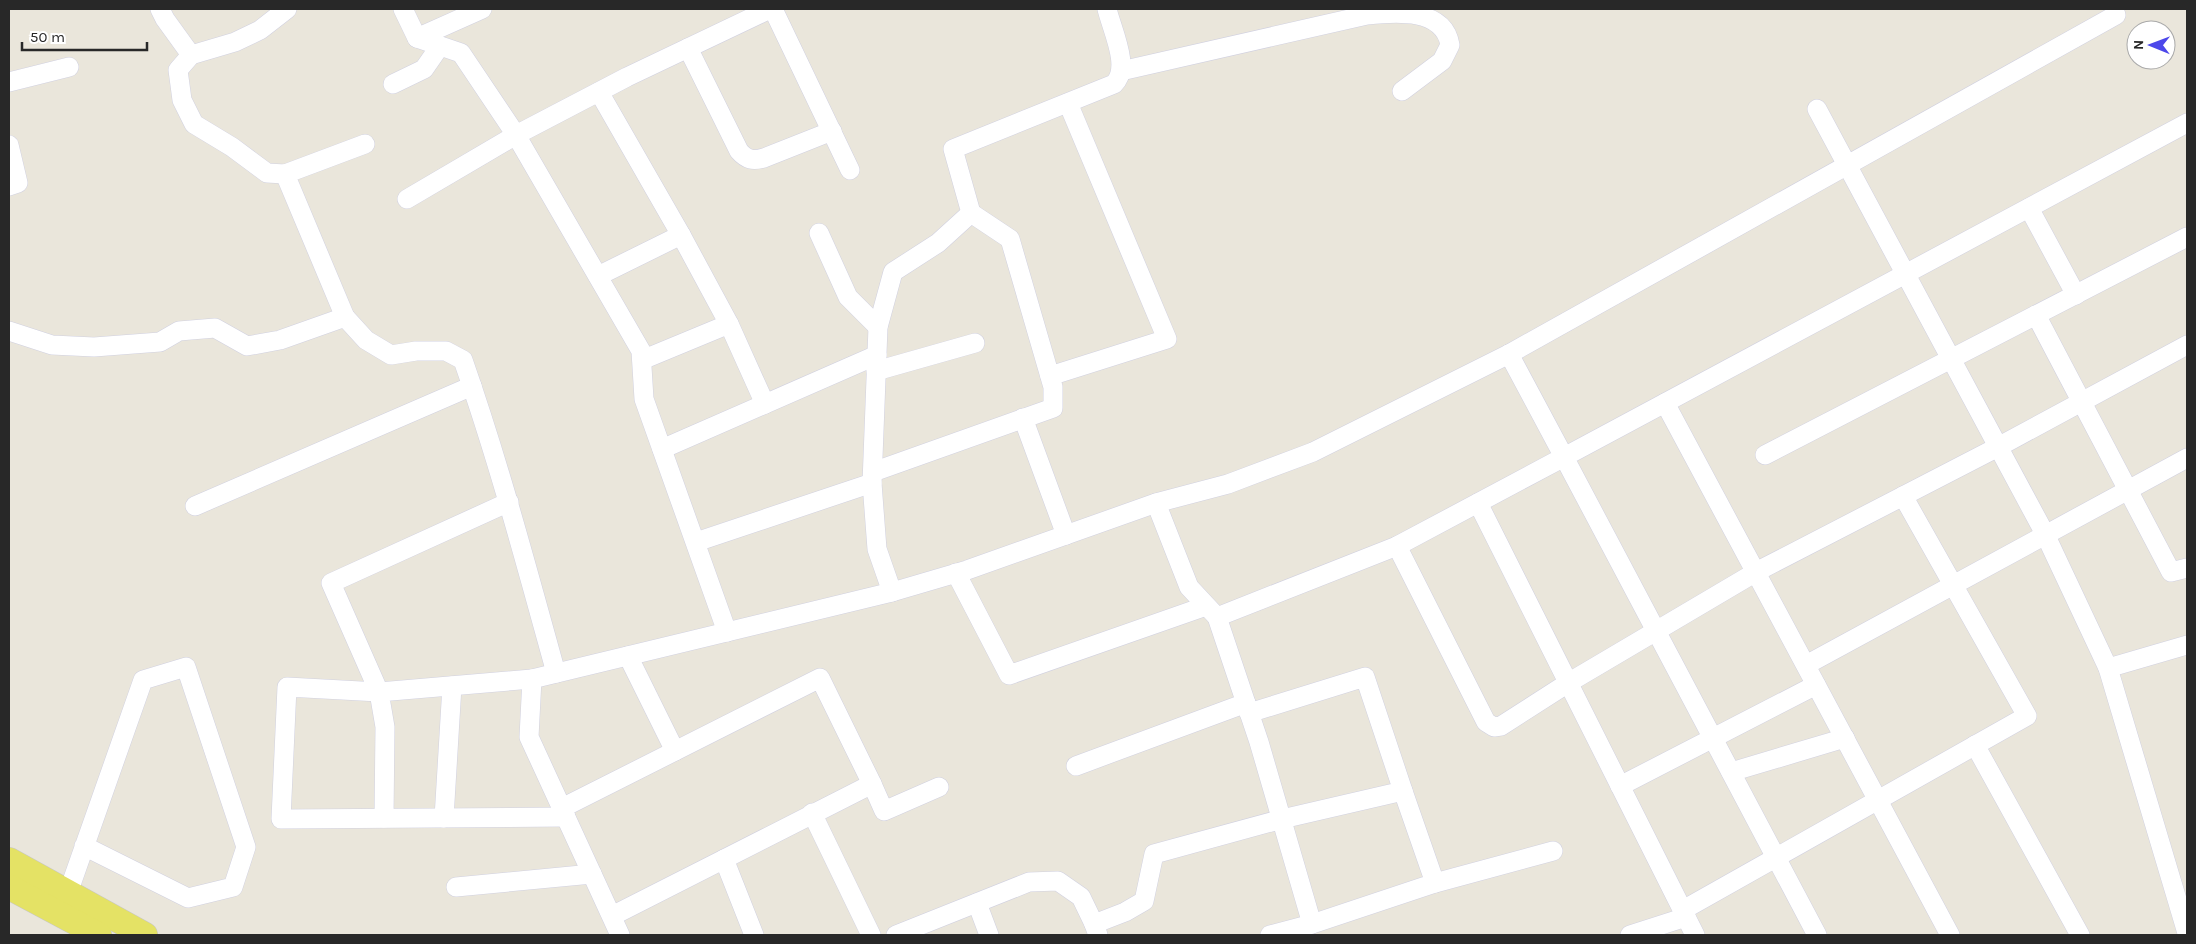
<svg xmlns="http://www.w3.org/2000/svg" width="2196" height="944" viewBox="0 0 2196 944" font-family="Karla,sans-serif">
<style>
.lines{fill:none;stroke-linecap:round;stroke-linejoin:round}
.minor-casing{stroke:#d1d1e0;stroke-width:20}
.major-casing{stroke:#c7c7c7;stroke-width:26}
.minor{stroke:#fff;stroke-width:19}
.major{stroke:#e4e265;stroke-width:25}
</style>
<rect width="100%" height="100%" fill="#eae6db"/>
<g class="lines">
<g class="minor-casing">
<g id="minor">
<polyline points="160,9 165,19 191,55"/>
<polyline points="403,9 417,38 482,9"/>
<polyline points="773,9 850,170"/>
<polyline points="417,38 461,53 516,135 627,77 770,9"/>
<path d="M688,48L739,151C747,160 753,161 764,158L832,131"/>
<path d="M1121,71L1367,15C1396,12 1444,8 1450,45L1442,61L1402,91"/>
<polyline points="9,82 69,67"/>
<polyline points="393,84 424,69 440,46"/>
<polyline points="599,92 681,235 729,324 765,404"/>
<polyline points="1817,109 2045,534 2108,668 2187,933"/>
<polyline points="9,145 18,183 9,186"/>
<polyline points="285,174 267,173 232,147 194,124 182,100 178,70 191,55 235,42 260,30 287,9"/>
<polyline points="407,199 516,135 641,351 644,399 727,632"/>
<polyline points="2029,208 2076,295"/>
<polyline points="819,233 848,297 878,327"/>
<polyline points="598,276 681,235"/>
<polyline points="2036,315 2171,572 2187,568"/>
<polyline points="345,317 285,174 365,144"/>
<path d="M9,331L52,345L94,347L160,342L179,331L215,328L247,346L280,340L345,317L366,340L391,355L416,351H446L463,360C499,463 527,568 556,673"/>
<polyline points="642,360 729,324"/>
<polyline points="876,371 975,343"/>
<polyline points="1050,376 1167,339 1068,103"/>
<polyline points="1665,403 1950,935"/>
<polyline points="1023,418 1066,535"/>
<polyline points="662,449 877,355"/>
<polyline points="1765,455 2187,237"/>
<polyline points="873,472 1053,408 1053,387 1010,239 971,213"/>
<polyline points="509,502 331,583 379,692 287,687 281,819 566,817"/>
<polyline points="1156,503 1189,587 1217,617 1259,742 1312,924"/>
<polyline points="1478,503 1695,935"/>
<polyline points="195,506 472,386"/>
<polyline points="696,542 872,483"/>
<polyline points="1397,546 1486,722 1494,727 1501,726 1568,683 1756,572 1998,447 2187,345"/>
<polyline points="956,573 1009,675 1206,606"/>
<polyline points="892,592 967,570 1156,503 1228,484 1313,452 1509,354 2116,15"/>
<polyline points="1217,617 1397,546 1564,457 1509,354"/>
<polyline points="628,656 675,751"/>
<polyline points="1806,665 2187,458"/>
<polyline points="2108,668 2187,645"/>
<polyline points="1975,745 2080,935"/>
<polyline points="1076,766 1246,703"/>
<polyline points="1731,772 1845,738"/>
<polyline points="1620,786 1816,685"/>
<polyline points="562,808 820,678 872,784"/>
<polyline points="812,813 871,935"/>
<polyline points="384,818 385,727 379,692 532,679"/>
<polyline points="444,818 452,686"/>
<polyline points="724,859 754,935"/>
<polyline points="1435,883 1553,851"/>
<polyline points="456,887 592,874"/>
<polyline points="68,893 143,680 186,667 246,847 233,887 188,898 84,846"/>
<polyline points="977,903 989,935"/>
<polyline points="1683,910 2027,716 1903,496"/>
<polyline points="612,916 872,784 884,811 939,787"/>
<path d="M620,935L529,737L532,679L892,592L877,549L872,483L878,327L893,272L938,243L971,213L953,149L1114,84C1131,68 1112,30 1107,9"/>
<polyline points="896,935 1029,882 1058,881 1081,897 1094,924"/>
<polyline points="1098,935 1094,924 1125,912 1144,901 1154,854 1282,819 1403,791 1365,677 1249,713"/>
<polyline points="1270,935 1312,924 1435,883 1403,791"/>
<polyline points="1630,935 1686,917"/>
<polyline points="1817,935 1564,457 2187,123"/>
</g>
</g>
<g class="major-casing">
<g id="major">
<polyline points="9,860 145,935"/>
<polyline points="9,887 99,935"/>
</g>
</g>
<use href="#minor" class="minor"/>
<use href="#major" class="major"/>
</g>
<rect width="2196" height="944" fill="none" stroke="#282828" stroke-width="20"/>
<g transform="translate(2151 45) rotate(271)"><circle r="24" fill="#ffffff" stroke="#a9a9a9"/>
<path d="M0-4L9 19L0 12L-9 19Z" fill="#4c47ea"/>
<text y="-8" font-size="14" font-weight="bold" text-anchor="middle" fill="#282828">N</text>
</g>
<path d="M22 42v8h125v-8" fill="none" stroke="#282828" stroke-width="2.5"/>
<text x="30" y="42" font-size="15" fill="#282828" stroke="#ffffff" stroke-width="4" paint-order="stroke">50 m</text>
</svg>
